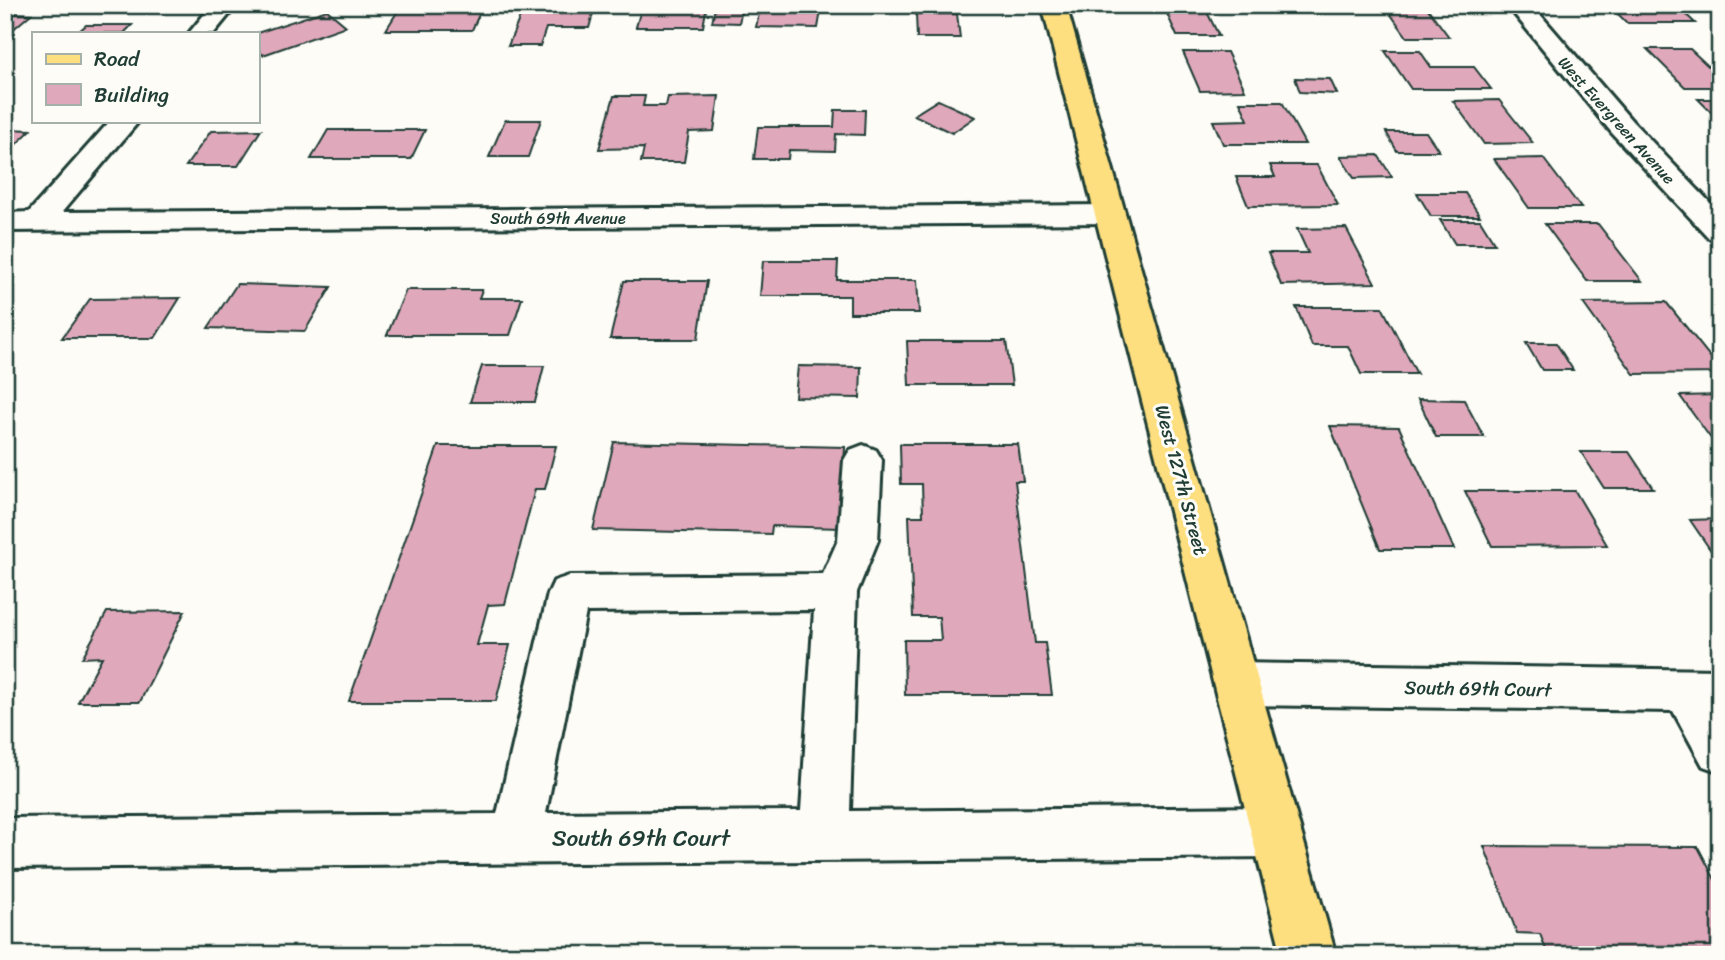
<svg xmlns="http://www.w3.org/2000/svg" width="1725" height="960" viewBox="0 0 1725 960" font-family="Sriracha,sans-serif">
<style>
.building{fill:#e0a8bb;stroke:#1f3d34;stroke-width:2}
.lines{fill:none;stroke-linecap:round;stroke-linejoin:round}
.minor-casing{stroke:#1f3d34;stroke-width:6}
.major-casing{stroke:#1f3d34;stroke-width:6}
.minor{fill:#fdfcf7;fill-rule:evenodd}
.major{fill:#fedf80;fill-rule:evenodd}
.labels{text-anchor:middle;stroke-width:6;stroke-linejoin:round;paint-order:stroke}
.far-street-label{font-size:16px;fill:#1f3d34;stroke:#fdfcf7}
.street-label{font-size:19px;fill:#1f3d34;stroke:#fdfcf7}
.near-street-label{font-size:23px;fill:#1f3d34;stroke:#fdfcf7}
</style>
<rect width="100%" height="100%" fill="#fdfcf7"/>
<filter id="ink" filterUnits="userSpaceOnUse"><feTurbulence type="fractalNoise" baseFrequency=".0143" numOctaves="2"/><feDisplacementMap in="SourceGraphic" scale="14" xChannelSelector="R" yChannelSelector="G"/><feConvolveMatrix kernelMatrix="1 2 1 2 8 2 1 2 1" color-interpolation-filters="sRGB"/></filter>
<g filter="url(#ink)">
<g class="building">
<polygon points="707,5 703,27 636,27 642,6"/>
<polygon points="1384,5 1425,5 1449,37 1407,37"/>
<polygon points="1609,5 1676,5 1695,23 1627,23"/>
<polygon points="1204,6 1219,36 1177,36 1164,7"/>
<polygon points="524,7 565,7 563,11 594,10 589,28 546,28 540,46 508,46"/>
<polygon points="482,8 472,30 386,30 399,9"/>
<polygon points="715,8 742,9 739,23 712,22"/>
<polygon points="760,9 821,11 818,28 756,27"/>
<polygon points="327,10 346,26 263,55 257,49 257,33"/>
<polygon points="5,13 31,14 10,32 5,32"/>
<polygon points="916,14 957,14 960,38 917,38"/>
<polygon points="86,25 132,25 124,33 77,33"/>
<polygon points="1647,49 1690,49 1720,77 1720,87 1685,87"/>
<polygon points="1385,51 1420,51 1431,67 1474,67 1491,89 1411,89"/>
<polygon points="1183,52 1227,52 1245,90 1200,91"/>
<polygon points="1295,78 1330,79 1337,94 1300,92"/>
<polygon points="614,96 645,96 643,106 666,106 668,97 719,96 714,131 689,132 684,162 641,162 644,148 599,149"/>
<polygon points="1698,99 1720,99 1720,121"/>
<polygon points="938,100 975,117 952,133 914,115"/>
<polygon points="1499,100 1533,143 1484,144 1453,101"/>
<polygon points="1240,102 1282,102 1305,144 1223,144 1213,121 1248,120"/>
<polygon points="835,110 865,110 864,135 836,134 835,151 789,150 788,159 754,159 758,127 834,127"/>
<polygon points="505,120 541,120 528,157 489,157"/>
<polygon points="5,129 31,130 5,155"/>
<polygon points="261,130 238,166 186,166 211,131"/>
<polygon points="328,130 425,130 411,159 311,159"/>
<polygon points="1386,132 1426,132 1439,151 1397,151"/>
<polygon points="1378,155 1392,177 1354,178 1340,156"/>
<polygon points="1543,158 1581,208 1529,208 1494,159"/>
<polygon points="1270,165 1317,165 1338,205 1248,206 1236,177 1275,177"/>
<polygon points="1417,193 1465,193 1480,216 1431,216"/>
<polygon points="1440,220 1480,220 1495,244 1455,244"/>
<polygon points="1545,224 1598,224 1642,281 1587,281"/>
<polygon points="1346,228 1375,283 1281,285 1268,253 1308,253 1297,229"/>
<polygon points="763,261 838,261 837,280 917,280 919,313 850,313 850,296 760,296"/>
<polygon points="624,281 707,281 698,339 610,339"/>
<polygon points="237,284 331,287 305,331 208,328"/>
<polygon points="406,290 482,290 479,298 522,298 510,335 387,335"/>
<polygon points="180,298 155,338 62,338 90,299"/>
<polygon points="1666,302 1720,369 1720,373 1634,374 1583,303"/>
<polygon points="1296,307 1382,307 1417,374 1361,374 1348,346 1312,346"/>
<polygon points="907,341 1006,341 1012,385 909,385"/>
<polygon points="1526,343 1556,343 1573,370 1542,370"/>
<polygon points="482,366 544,366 535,402 470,402"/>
<polygon points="798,366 861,367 860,398 795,397"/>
<polygon points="1720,395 1720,451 1680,396"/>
<polygon points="1418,399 1464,400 1484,437 1436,437"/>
<polygon points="1330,426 1399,427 1454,549 1380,549"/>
<polygon points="614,442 845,447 841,528 772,526 771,534 593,530"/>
<polygon points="900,444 1018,444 1023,481 1015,481 1035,643 1045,643 1052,695 905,695 904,640 941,640 939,617 913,617 909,516 923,516 922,484 901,484"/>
<polygon points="438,446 556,446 545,489 535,489 505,604 488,605 477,645 510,645 496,701 349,701"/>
<polygon points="1581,452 1629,452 1653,488 1604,488"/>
<polygon points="1465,491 1575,491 1607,545 1492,546"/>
<polygon points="1720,519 1720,564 1690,520"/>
<polygon points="185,611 140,702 78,702 102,657 82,658 107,612"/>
<polygon points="1484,846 1698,847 1720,889 1720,955 1548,955 1540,934 1517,933"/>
</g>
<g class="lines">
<g class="minor-casing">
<g id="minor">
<polygon points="212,5 237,5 214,33 189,33"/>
<polygon points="1507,5 1532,5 1632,121 1720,213 1720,241 1709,238 1612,133"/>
<polygon points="110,121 139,121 62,212 1110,205 1121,207 1125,214 1121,221 1110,223 5,231 5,213 29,212"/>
<path d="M863,445L876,450L882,460L878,540L857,592L850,811L1276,807L1294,814L1301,832L1294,850L1276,857L5,868V818L497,814L548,594L554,581L569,576L823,574L838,540L844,460L850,450ZM814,610L801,811L546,813L586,612Z"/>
<polygon points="1236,663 1720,670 1720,772 1703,766 1673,711 1236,705 1220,699 1214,684 1220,669"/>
</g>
</g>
<g class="major-casing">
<polygon id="major" points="1042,5 1066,5 1336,955 1282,955"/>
</g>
<use href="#minor" class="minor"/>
<use href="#major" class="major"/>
</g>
</g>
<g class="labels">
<g class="far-street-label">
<text transform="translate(1617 120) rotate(48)" y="6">West Evergreen Avenue</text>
<text x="558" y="224">South 69th Avenue</text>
</g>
<g class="street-label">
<text transform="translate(1182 480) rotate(75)" y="7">West 127th Street</text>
<text transform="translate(1478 688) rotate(1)" y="7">South 69th Court</text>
</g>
<g class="near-street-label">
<text x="641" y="846">South 69th Court</text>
</g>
</g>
<rect width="1725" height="960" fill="none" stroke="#fdfcf7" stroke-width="28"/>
<rect x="14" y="14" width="1697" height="932" fill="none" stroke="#1f3d34" stroke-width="2.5" filter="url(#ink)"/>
<rect x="32" y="32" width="228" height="91" fill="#fdfcf7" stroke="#a4b0a9" stroke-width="2"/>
<rect x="46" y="54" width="35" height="10" fill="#fedf80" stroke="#a4b0a9" stroke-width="2"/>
<text x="94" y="66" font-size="21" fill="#1f3d34">Road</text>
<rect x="46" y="84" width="35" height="21" fill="#e0a8bb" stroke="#a4b0a9" stroke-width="2"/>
<text x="94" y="102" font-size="21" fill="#1f3d34">Building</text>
</svg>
